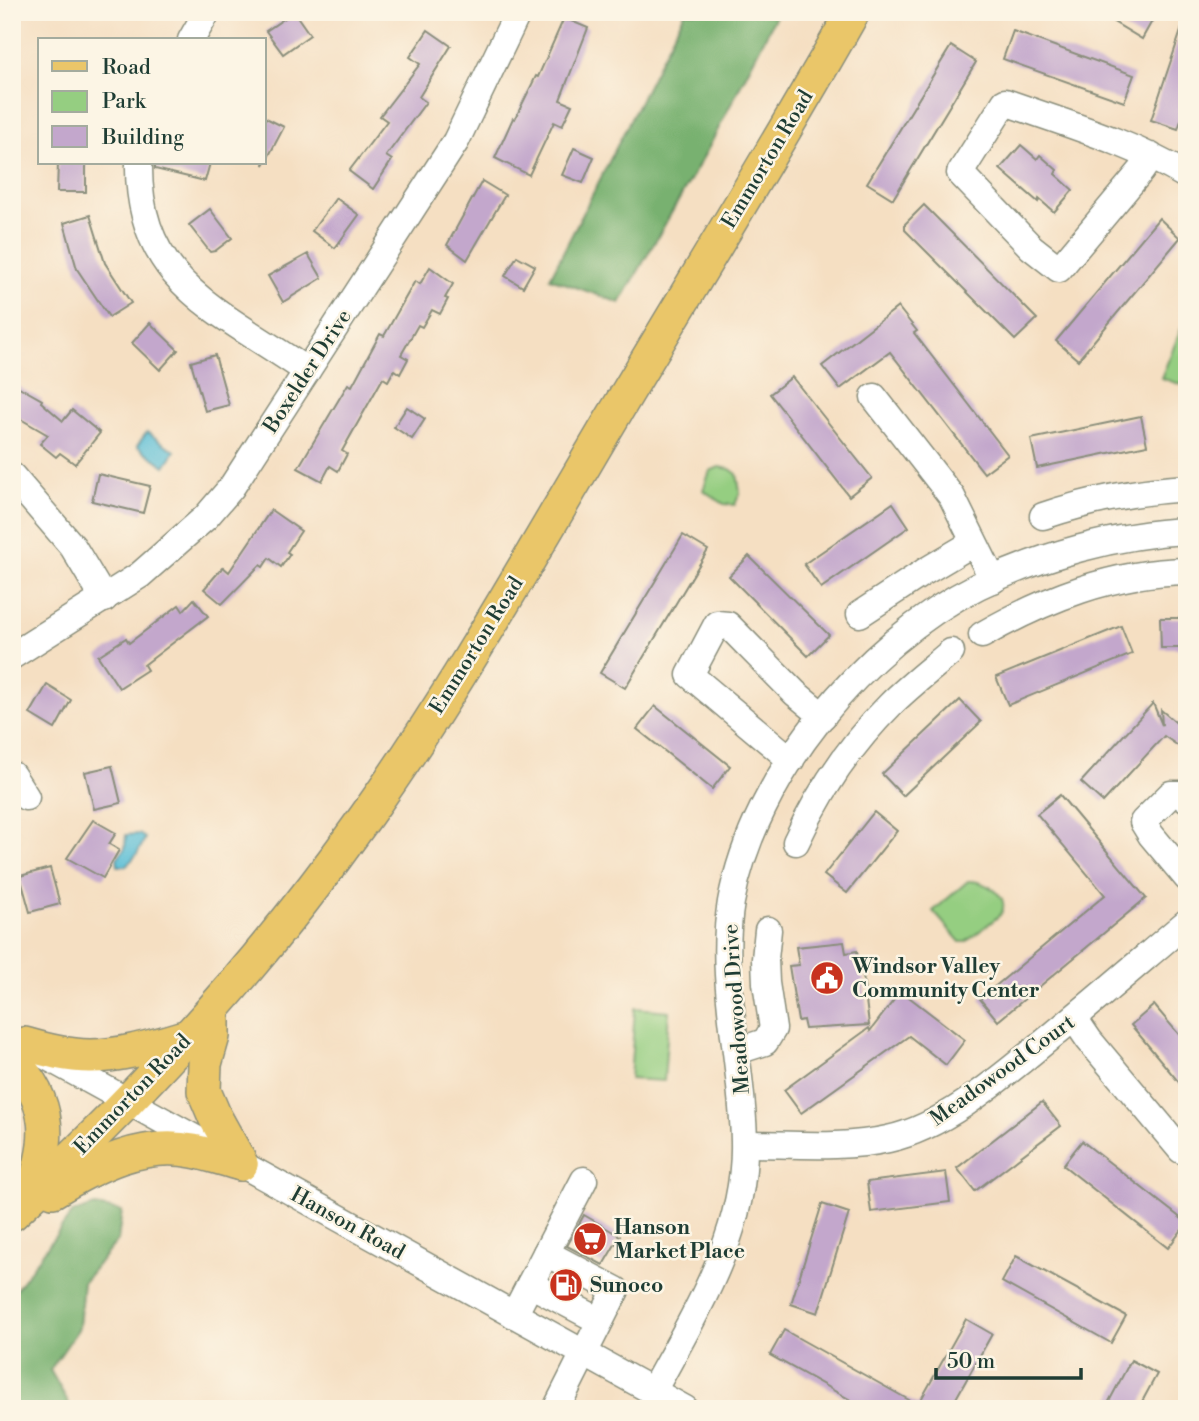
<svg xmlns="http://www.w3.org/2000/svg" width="1199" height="1421" viewBox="0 0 1199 1421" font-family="'Libre Bodoni',serif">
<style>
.green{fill:#95ce81;stroke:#5a865a;stroke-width:2}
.forest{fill:#78b16f;stroke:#4c7752;stroke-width:2}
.water{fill:#58bdd6;stroke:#3c7d85;stroke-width:2}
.building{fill:#c3a7cc}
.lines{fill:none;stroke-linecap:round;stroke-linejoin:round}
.minor-casing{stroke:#8a8e7b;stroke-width:29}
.major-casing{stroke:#8a8e7b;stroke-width:36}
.minor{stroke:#fff;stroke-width:26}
.major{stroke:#eac669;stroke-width:33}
.labels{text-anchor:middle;stroke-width:5;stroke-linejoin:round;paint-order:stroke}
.street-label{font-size:21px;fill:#1f3d34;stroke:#fcf5e5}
.poi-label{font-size:21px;font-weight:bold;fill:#1f3d34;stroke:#fcf5e5;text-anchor:start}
</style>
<rect width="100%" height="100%" fill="#fcf5e5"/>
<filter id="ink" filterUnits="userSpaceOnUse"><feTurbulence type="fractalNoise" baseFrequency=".0143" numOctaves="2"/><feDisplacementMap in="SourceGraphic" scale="14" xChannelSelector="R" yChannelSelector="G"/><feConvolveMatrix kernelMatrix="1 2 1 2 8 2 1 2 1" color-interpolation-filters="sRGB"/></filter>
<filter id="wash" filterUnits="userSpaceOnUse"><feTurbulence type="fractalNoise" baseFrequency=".00686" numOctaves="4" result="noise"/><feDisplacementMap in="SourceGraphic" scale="28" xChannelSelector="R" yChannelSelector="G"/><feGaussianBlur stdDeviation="1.57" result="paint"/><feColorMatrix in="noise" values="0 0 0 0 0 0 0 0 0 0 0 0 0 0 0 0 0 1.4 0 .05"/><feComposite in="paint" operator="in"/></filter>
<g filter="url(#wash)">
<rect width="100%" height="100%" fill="#f5dfc2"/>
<g class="green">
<polygon points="1182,327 1187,329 1187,373 1182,385 1161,378"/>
<polygon points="719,467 730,469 737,474 740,492 735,505 724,504 703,490 710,471"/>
<path d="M968,881C985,880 1013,897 1000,915L966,942H960L933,911Z"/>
<polygon points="635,1008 669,1011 664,1081 630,1079"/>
</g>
<g class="forest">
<polygon points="685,12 778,12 709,147 620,303 550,278"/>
<polygon points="95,1206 122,1211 118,1240 83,1282 79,1328 50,1370 72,1409 12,1409 12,1295 72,1213"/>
</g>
<g class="water">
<polygon points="147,432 175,451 165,466 137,446"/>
<path d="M139,834L145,838C141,849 135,859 125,866H118L117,858L125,848L126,835Z"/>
</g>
<g id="blocks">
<g class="building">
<polygon points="294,12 310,35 283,54 266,31"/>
<polygon points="1097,12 1157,12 1142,39"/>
<polygon points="564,18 588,28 560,100 572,105 562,126 554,122 529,175 495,158 513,118 515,119 536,76 538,77"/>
<polygon points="1184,22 1187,22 1187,104 1178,129 1151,120"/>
<polygon points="428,30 451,46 419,97 426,102 386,156 392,160 373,189 349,171 387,121 380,116 420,64 410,57"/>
<polygon points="1013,31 1134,75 1124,102 1003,59"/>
<polygon points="951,46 976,62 893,199 867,183"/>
<polygon points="264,117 284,127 264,165"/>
<polygon points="1021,145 1037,159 1040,155 1057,170 1055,174 1073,190 1054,212 1039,199 1038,202 1000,169"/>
<polygon points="574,148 594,157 583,183 562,175"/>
<polygon points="58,163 86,163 86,192 57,192"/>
<polygon points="155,163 210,163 205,181 155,169"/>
<polygon points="482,181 505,195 467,260 447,245"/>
<polygon points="336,198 359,215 335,248 312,231"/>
<polygon points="924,205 1037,319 1015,340 905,230 905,224"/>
<polygon points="210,209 232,238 215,251 210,252 189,225"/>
<polygon points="90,215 105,263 131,303 109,317 77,269 64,223"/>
<polygon points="1159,218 1180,238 1078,360 1056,341"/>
<polygon points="308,254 322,278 283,302 268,276"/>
<polygon points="517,256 535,266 523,287 505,276"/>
<polygon points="430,267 453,284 445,298 448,299 440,314 432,310 422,327 418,325 401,355 408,359 400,374 394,370 388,381 383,378 342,451 347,454 338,471 330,466 322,481 298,468 348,384 352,386 380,334 384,336 415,281 420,284"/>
<polygon points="898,307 917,331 914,333 1008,455 984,473 890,352 840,389 822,366"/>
<polygon points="150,323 178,350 160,370 132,343"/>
<polygon points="215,355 229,405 205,411 191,362"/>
<polygon points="792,377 872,478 849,496 770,394"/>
<polygon points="12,383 42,400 41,402 63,421 72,410 100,433 75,464 60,453 56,457 40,444 48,435 12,414"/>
<polygon points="407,407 425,419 412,439 394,427"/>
<polygon points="1141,416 1147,445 1037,468 1031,439"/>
<polygon points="98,474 150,486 143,513 92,501"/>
<polygon points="893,503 909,527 821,588 804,564"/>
<polygon points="271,510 301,531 287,552 290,554 281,567 269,558 263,567 260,565 222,604 204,589 223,567 229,572"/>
<polygon points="683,535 708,550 625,688 600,673"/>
<polygon points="749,556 829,635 808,656 729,576"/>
<polygon points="194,599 208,616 144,665 147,670 119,688 98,656 126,638 129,643 179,605 183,611"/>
<polygon points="1160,618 1187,618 1187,648 1161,648"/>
<polygon points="1121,626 1132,654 1008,705 996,677"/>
<polygon points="47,685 71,700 55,729 30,714"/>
<polygon points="960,700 981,722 903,796 882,774"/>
<polygon points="1153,703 1162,725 1161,710 1187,732 1187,752 1164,736 1103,802 1081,782"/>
<polygon points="655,706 730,766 712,789 637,729"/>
<polygon points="112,766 121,803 94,809 85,772"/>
<polygon points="1060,795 1146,898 998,1021 980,999 1105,895 1037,814"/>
<polygon points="874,812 897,831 847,893 824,875"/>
<polygon points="93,820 116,833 109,844 119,850 103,878 67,858"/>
<polygon points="50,868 60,904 30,912 20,876"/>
<polygon points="844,942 846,953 857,951 858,959 861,959 869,1025 805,1029 803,1020 798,1021 789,966 799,965 796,947"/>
<polygon points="901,991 965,1040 946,1065 909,1036 801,1113 784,1090 869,1028 870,1031"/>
<polygon points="1154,1005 1187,1044 1187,1092 1131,1025"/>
<polygon points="1042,1102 1061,1126 975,1191 957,1168"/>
<polygon points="1082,1141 1187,1223 1168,1248 1063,1165"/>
<polygon points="946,1172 950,1202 871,1212 867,1182"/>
<polygon points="822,1204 849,1213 818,1313 791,1304"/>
<polygon points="584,1215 620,1236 603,1265 567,1246"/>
<polygon points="1016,1256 1126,1316 1111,1343 1002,1282"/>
<polygon points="966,1319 992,1334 950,1409 867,1409 770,1355 784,1330 918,1405"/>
<polygon points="1131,1360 1157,1374 1138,1409 1105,1409"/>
</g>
</g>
</g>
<g filter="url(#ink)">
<use href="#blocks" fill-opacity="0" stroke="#8a8e7b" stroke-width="2"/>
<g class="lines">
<g class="minor-casing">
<g id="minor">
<polyline points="191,40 207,12"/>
<path d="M1151,156L1141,171L1059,269L1031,247L960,173L1005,102C1067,124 1130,142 1187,176"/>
<path d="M139,163C137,284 222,311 307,371"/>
<polyline points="874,397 952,497 993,580"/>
<polyline points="12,476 73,547 104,599"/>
<path d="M1043,516C1090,500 1137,491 1187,488"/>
<polyline points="860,614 924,572 973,543"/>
<path d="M982,635C1045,599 1113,572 1187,571"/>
<polyline points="12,656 140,575 206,517 231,488 456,141 518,12"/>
<polyline points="791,760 690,675 717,624 728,625 795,693 823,716"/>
<polyline points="12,775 26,797"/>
<polyline points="1187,799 1181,794 1171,794 1143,822 1151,835 1187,878"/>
<path d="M796,842C819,792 851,744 890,705C909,686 931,669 951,652"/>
<polyline points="1074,1018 1089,1040 1181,1150"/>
<polyline points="737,1051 765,1042 773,1029 766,983 765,959 768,930"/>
<polyline points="44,1055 685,1409"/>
<path d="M745,1144C790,1144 844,1149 888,1139C948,1126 1006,1073 1053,1035C1098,998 1142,960 1187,922"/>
<polyline points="546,1253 584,1180"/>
<polyline points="530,1284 600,1321"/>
<polyline points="514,1315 546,1253 616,1290 556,1409"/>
<path d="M653,1391C695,1313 746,1234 744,1142C743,1065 718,977 731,902C754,776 864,643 978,586C1040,556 1117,534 1187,531"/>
</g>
</g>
<g class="major-casing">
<g id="major">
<polyline points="213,1010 213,1036 205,1064 204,1091 215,1117 241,1164"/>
<path d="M25,1044C46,1050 68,1056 90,1056C123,1056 156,1045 188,1036"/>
<path d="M12,1060C53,1103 51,1142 31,1193"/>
<path d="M53,1191C96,1165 142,1141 193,1151C209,1154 225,1160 241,1164"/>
<path d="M12,1214C143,1093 263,961 366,816C456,690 532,553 611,420C692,284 775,150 853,12"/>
</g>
</g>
<use href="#minor" class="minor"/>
<use href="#major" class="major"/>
</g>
</g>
<defs>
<g id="civic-disc" transform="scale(1.75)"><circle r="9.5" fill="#c8321e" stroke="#fcf5e5"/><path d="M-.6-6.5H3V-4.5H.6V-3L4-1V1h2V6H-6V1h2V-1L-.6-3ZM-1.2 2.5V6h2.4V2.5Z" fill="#fff"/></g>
<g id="supermarket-disc" transform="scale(1.75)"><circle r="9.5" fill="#c8321e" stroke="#fcf5e5"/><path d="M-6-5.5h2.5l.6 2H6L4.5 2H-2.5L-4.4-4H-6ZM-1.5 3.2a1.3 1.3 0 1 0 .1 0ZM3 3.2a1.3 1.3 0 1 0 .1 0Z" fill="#fff"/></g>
<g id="fuel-disc" transform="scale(1.75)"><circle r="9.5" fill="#c8321e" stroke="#fcf5e5"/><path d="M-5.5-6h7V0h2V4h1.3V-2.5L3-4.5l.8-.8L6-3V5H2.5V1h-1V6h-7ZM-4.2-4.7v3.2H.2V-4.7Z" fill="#fff"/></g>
</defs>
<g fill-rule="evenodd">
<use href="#civic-disc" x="827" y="978"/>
<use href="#supermarket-disc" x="590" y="1239"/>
<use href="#fuel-disc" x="566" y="1285"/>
</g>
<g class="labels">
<g class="street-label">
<text transform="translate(767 159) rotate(-59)" y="7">Emmorton Road</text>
<text transform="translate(307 371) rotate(-57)" y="7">Boxelder Drive</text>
<text transform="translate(476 645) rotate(-58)" y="7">Emmorton Road</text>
<text transform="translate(736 1009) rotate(-94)" y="7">Meadowood Drive</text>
<text transform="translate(1002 1070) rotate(-36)" y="7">Meadowood Court</text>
<text transform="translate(132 1094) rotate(-46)" y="7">Emmorton Road</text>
<text transform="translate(348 1223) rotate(29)" y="7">Hanson Road</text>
</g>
<g class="poi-label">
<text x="852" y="973">Windsor Valley<tspan x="852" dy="24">Community Center</tspan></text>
<text x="614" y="1234">Hanson<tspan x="614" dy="24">Market Place</tspan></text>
<text x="590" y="1292">Sunoco</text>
</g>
</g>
<rect width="1199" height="1421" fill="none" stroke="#fcf5e5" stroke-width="42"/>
<rect x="38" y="38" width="228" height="126" fill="#fcf5e5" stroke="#a4ab9e" stroke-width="2"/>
<rect x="52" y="61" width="35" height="10" fill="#eac669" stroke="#a4ab9e" stroke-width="2"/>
<text x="102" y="74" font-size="21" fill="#1f3d34">Road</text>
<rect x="52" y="91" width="35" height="21" fill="#95ce81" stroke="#a4ab9e" stroke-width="2"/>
<text x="102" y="108" font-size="21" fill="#1f3d34">Park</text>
<rect x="52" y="126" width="35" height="21" fill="#c3a7cc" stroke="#a4ab9e" stroke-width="2"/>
<text x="102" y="144" font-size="21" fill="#1f3d34">Building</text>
<path d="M936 1368v10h145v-10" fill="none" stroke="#1f3d34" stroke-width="3.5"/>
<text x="947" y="1368" font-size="21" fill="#1f3d34" stroke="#fcf5e5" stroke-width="5" paint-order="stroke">50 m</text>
</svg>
